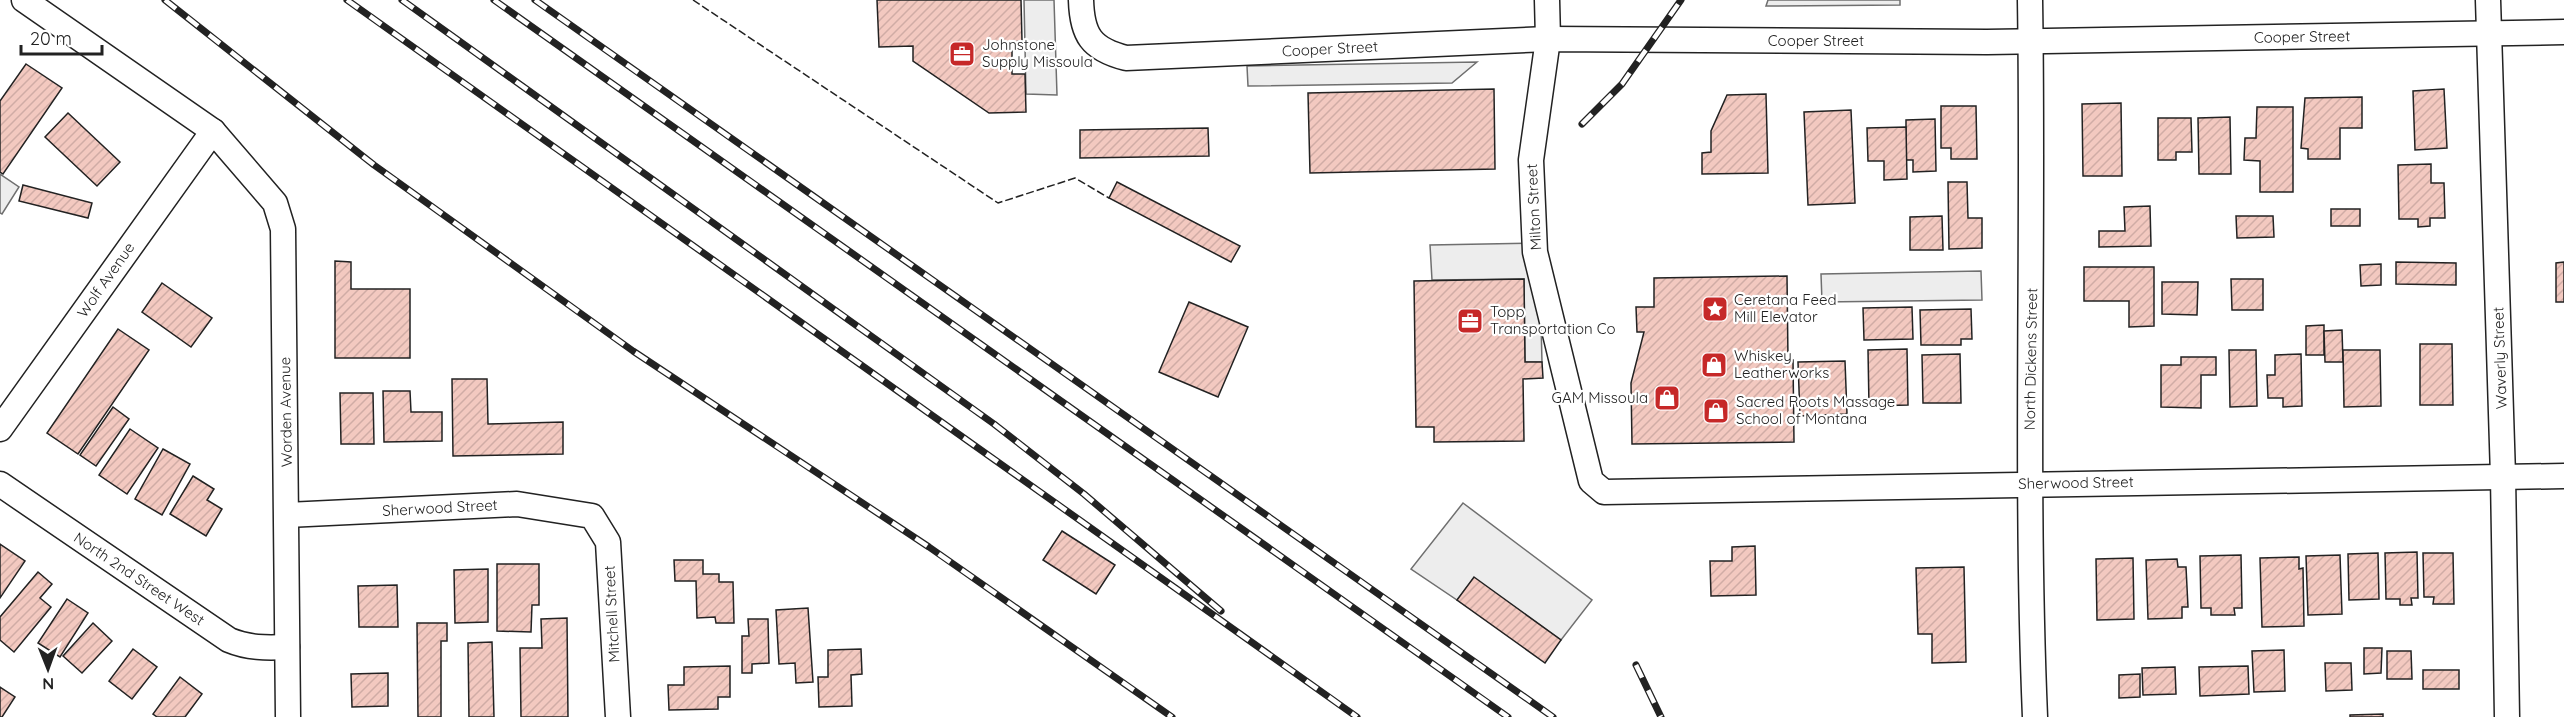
<svg xmlns="http://www.w3.org/2000/svg" width="2564" height="717" viewBox="0 0 2564 717" font-family="Quicksand,sans-serif">
<style>
.parking{fill:#ededed;stroke:#6f6f6f;stroke-width:1.5}
.building{fill:url(#building-hatch);stroke:#222;stroke-width:1.5}
.lines{fill:none;stroke-linecap:round;stroke-linejoin:round}
.street-casing{stroke:#222;stroke-width:27}
.street{stroke:#fff;stroke-width:24}
.rail-casing{stroke:#222;stroke-width:7}
.rail{stroke:#fff;stroke-width:4.5;stroke-dasharray:14;stroke-linecap:butt}
.fence{stroke:#222;stroke-width:1.5;stroke-dasharray:8 3;stroke-linecap:butt}
.labels{text-anchor:middle;stroke-width:4.5;stroke-linejoin:round;paint-order:stroke}
.street-label{font-size:15px;fill:#222;stroke:#fff}
.poi-label{font-size:15px;fill:#222;stroke:#fff;text-anchor:start}
</style>
<defs>
<pattern id="building-hatch" width="6" height="6" patternUnits="userSpaceOnUse" patternTransform="scale(1.5)"><rect width="6" height="6" fill="#f3c9c0"/><path d="M-1 1l2-2M0 6l6-6M5 7l2-2" fill="none" stroke="#d0aca5"/></pattern>
</defs>
<rect width="100%" height="100%" fill="#fff"/>
<g class="parking">
<polygon points="1024,0 1054,0 1057,95 1026,94"/>
<polygon points="1768,0 1900,0 1900,5 1766,6"/>
<polygon points="1477,62 1452,83 1248,86 1247,66"/>
<polygon points="0,174 19,187 2,214 0,213"/>
<polygon points="1539,243 1542,362 1525,362 1524,279 1432,280 1430,245"/>
<polygon points="1981,271 1982,300 1822,302 1821,274"/>
<polygon points="1463,503 1592,600 1561,640 1474,578 1457,600 1411,569"/>
</g>
<g class="building">
<polygon points="877,0 1021,0 1022,41 1012,42 1012,74 1025,74 1026,112 989,113 913,61 913,46 879,47"/>
<polygon points="26,64 62,88 3,174 0,172 0,101"/>
<polygon points="1494,89 1495,169 1310,173 1308,93"/>
<polygon points="2444,89 2447,148 2415,150 2413,91"/>
<polygon points="1766,94 1768,173 1702,174 1702,153 1711,152 1711,131 1727,95"/>
<polygon points="2362,97 2362,128 2340,128 2340,159 2308,159 2308,149 2301,148 2305,98"/>
<polygon points="2121,103 2122,176 2083,176 2082,104"/>
<polygon points="1941,106 1976,106 1977,159 1951,159 1951,148 1941,148"/>
<polygon points="2257,107 2293,107 2293,192 2260,192 2260,161 2244,160 2245,138 2256,138"/>
<polygon points="1851,110 1855,203 1808,205 1804,112"/>
<polygon points="68,113 120,162 97,186 45,137"/>
<polygon points="2230,117 2231,174 2199,174 2198,118"/>
<polygon points="2158,118 2191,118 2192,152 2176,152 2176,160 2158,160"/>
<polygon points="1935,119 1936,171 1913,172 1913,160 1906,160 1906,120"/>
<polygon points="1906,127 1907,179 1884,180 1884,161 1868,161 1867,128"/>
<polygon points="1208,128 1209,156 1080,158 1080,130"/>
<polygon points="2431,164 2431,183 2444,183 2445,218 2430,218 2430,226 2418,227 2418,219 2399,219 2398,165"/>
<polygon points="1117,182 1240,246 1231,262 1109,198"/>
<polygon points="1948,182 1967,182 1968,218 1982,218 1982,248 1949,249"/>
<polygon points="23,185 92,203 88,218 19,201"/>
<polygon points="2150,206 2151,246 2099,247 2099,231 2125,231 2124,207"/>
<rect x="2331" y="209" width="29" height="17"/>
<polygon points="1942,216 1943,250 1910,250 1910,217"/>
<polygon points="2236,216 2273,216 2274,237 2237,238"/>
<polygon points="335,261 351,262 351,289 410,289 410,358 335,358"/>
<polygon points="2396,262 2456,263 2456,285 2396,284"/>
<polygon points="2564,262 2564,302 2556,302 2556,263"/>
<polygon points="2381,264 2381,285 2361,286 2360,265"/>
<polygon points="2084,267 2154,267 2154,326 2129,327 2129,301 2084,301"/>
<polygon points="1787,276 1788,360 1793,360 1794,442 1632,444 1631,383 1644,332 1637,332 1636,307 1654,307 1654,278"/>
<polygon points="1524,279 1525,362 1542,362 1543,378 1523,379 1524,441 1434,442 1434,427 1416,427 1414,281"/>
<polygon points="2231,279 2263,279 2263,310 2232,310"/>
<polygon points="2162,282 2198,282 2197,315 2162,314"/>
<polygon points="162,283 212,318 191,347 142,312"/>
<polygon points="1189,302 1248,327 1218,397 1159,372"/>
<polygon points="1912,307 1913,339 1864,340 1863,308"/>
<polygon points="1971,309 1972,339 1961,339 1961,345 1921,345 1920,310"/>
<polygon points="2324,325 2324,355 2306,355 2306,326"/>
<polygon points="118,329 149,350 78,454 47,433"/>
<polygon points="2342,330 2343,362 2325,362 2324,331"/>
<polygon points="2420,344 2452,344 2453,405 2420,405"/>
<polygon points="1907,349 1908,405 1869,406 1868,350"/>
<polygon points="2229,350 2256,350 2257,406 2230,407"/>
<polygon points="2343,350 2380,350 2381,406 2344,407"/>
<polygon points="1960,354 1961,403 1923,403 1922,355"/>
<polygon points="2301,354 2302,406 2283,407 2283,398 2268,398 2267,375 2275,375 2275,355"/>
<polygon points="2181,357 2216,357 2216,375 2201,375 2201,408 2161,407 2161,365 2181,365"/>
<polygon points="1845,361 1847,414 1800,416 1798,362"/>
<polygon points="452,379 487,379 488,424 563,422 563,454 453,456"/>
<polygon points="383,391 410,391 411,412 442,412 442,441 384,442"/>
<polygon points="340,393 373,393 374,444 341,444"/>
<polygon points="113,407 129,419 96,466 80,455"/>
<polygon points="130,429 158,448 127,494 99,475"/>
<polygon points="163,449 190,464 162,515 135,499"/>
<polygon points="193,476 214,489 207,500 222,509 206,536 170,514"/>
<polygon points="1062,531 1115,565 1096,594 1043,560"/>
<polygon points="0,544 25,561 0,598"/>
<polygon points="1755,546 1756,595 1711,596 1710,561 1732,561 1732,547"/>
<polygon points="2417,552 2418,598 2411,598 2412,605 2400,605 2400,599 2386,599 2385,553"/>
<polygon points="2378,553 2379,599 2349,600 2348,554"/>
<polygon points="2423,553 2453,553 2454,604 2433,604 2434,597 2424,597"/>
<polygon points="2241,555 2242,608 2234,608 2235,615 2211,615 2211,608 2201,608 2200,556"/>
<polygon points="2340,555 2342,614 2308,615 2306,556"/>
<polygon points="2299,557 2299,569 2303,568 2304,626 2262,627 2260,558"/>
<polygon points="2133,558 2134,619 2097,620 2096,559"/>
<polygon points="2177,559 2178,567 2186,567 2188,607 2182,607 2182,618 2148,619 2146,560"/>
<polygon points="674,560 703,560 703,574 719,574 719,582 733,582 734,623 716,623 715,617 697,618 696,581 675,581"/>
<polygon points="497,564 539,564 539,605 532,605 531,632 497,631"/>
<polygon points="1964,567 1966,662 1932,663 1932,634 1918,634 1916,568"/>
<polygon points="488,569 488,622 455,623 454,570"/>
<polygon points="38,572 52,584 40,598 51,607 14,652 0,640 0,617"/>
<polygon points="1474,577 1561,640 1545,663 1457,600"/>
<polygon points="397,585 398,627 359,627 358,586"/>
<polygon points="67,599 88,613 60,657 38,643"/>
<polygon points="808,608 813,682 796,683 795,663 779,664 776,610"/>
<polygon points="567,618 568,717 521,717 520,648 542,648 541,619"/>
<polygon points="748,619 768,619 769,663 752,664 752,673 742,673 742,636 749,636"/>
<polygon points="93,623 112,641 82,673 63,656"/>
<polygon points="417,623 447,623 447,641 441,641 441,717 418,717"/>
<polygon points="492,642 494,717 469,717 468,643"/>
<polygon points="2364,648 2382,648 2381,673 2364,674"/>
<polygon points="133,649 157,667 132,699 109,681"/>
<polygon points="861,649 862,674 851,675 852,706 819,707 818,677 828,677 828,650"/>
<polygon points="2284,650 2285,691 2254,692 2252,651"/>
<polygon points="2387,651 2411,651 2412,679 2387,679"/>
<polygon points="2325,663 2351,663 2352,690 2326,691"/>
<polygon points="730,666 730,697 718,697 718,709 669,710 668,685 684,685 684,667"/>
<polygon points="2248,666 2249,694 2200,696 2199,667"/>
<polygon points="2175,667 2176,694 2143,695 2142,668"/>
<rect x="2423" y="670" width="36" height="19"/>
<polygon points="388,673 388,706 352,707 351,674"/>
<polygon points="2140,674 2140,697 2119,698 2119,675"/>
<polygon points="180,677 202,694 185,717 157,717 153,714"/>
<polygon points="0,687 15,697 2,717 0,717"/>
<polygon points="2383,714 2383,717 2350,717 2350,715"/>
</g>
<g class="lines">
<g class="street-casing">
<g id="street">
<polyline points="24,0 213,131 275,203 283,229 288,717"/>
<path d="M1081,0C1082,35 1091,49 1126,58L1548,39L1987,42L2564,32"/>
<polyline points="1547,0 1548,39 1531,160 1535,252 1591,481 1604,492 2564,476"/>
<path d="M2030,0C2034,239 2025,478 2035,717"/>
<polyline points="2488,0 2503,476 2507,717"/>
<polyline points="0,429 213,131"/>
<path d="M0,484L229,640C248,648 266,648 287,647"/>
<polyline points="287,515 517,504 592,516 608,542 618,717"/>
</g>
</g>
<use href="#street" class="street"/>
<g class="rail-casing">
<g id="rail">
<polyline points="165,0 374,165 633,351 929,547 1172,717"/>
<polyline points="347,0 1357,717"/>
<polyline points="402,0 994,424 1084,494 1221,611"/>
<polyline points="494,0 1508,717"/>
<polyline points="535,0 1553,717"/>
<polyline points="1582,124 1622,84 1681,0"/>
<polyline points="1636,665 1661,717"/>
</g>
</g>
<use href="#rail" class="rail"/>
<polyline class="fence" points="693,0 998,203 1075,178 1109,198"/>
</g>
<defs>
<g id="office-square" transform="scale(1.35)"><rect x="-9" y="-9" width="18" height="18" rx="4" fill="#c62828" stroke="#fff"/><path d="M-6-3h4V-5.5h4V-3h4V5H-6ZM-1-4.5V-3h2v-1.5ZM-6 0V1H6V0Z" fill="#fff"/></g>
<g id="sight-square" transform="scale(1.35)"><rect x="-9" y="-9" width="18" height="18" rx="4" fill="#c62828" stroke="#fff"/><path d="M0-6L1.8-2.2L6-1.7L2.9 1.2L3.7 5.4L0 3.3L-3.7 5.4L-2.9 1.2L-6-1.7L-1.8-2.2Z" fill="#fff"/></g>
<g id="shop-square" transform="scale(1.35)"><rect x="-9" y="-9" width="18" height="18" rx="4" fill="#c62828" stroke="#fff"/><path d="M-5-2.5h2.3a2.7 3.5 0 0 1 5.4 0H5L5.5 6h-11ZM-1.5-2.5h3a1.5 2.3 0 0 0-3 0Z" fill="#fff"/></g>
</defs>
<g fill-rule="evenodd">
<use href="#office-square" x="962" y="54"/>
<use href="#sight-square" x="1715" y="309"/>
<use href="#office-square" x="1470" y="321"/>
<use href="#shop-square" x="1714" y="365"/>
<use href="#shop-square" x="1667" y="398"/>
<use href="#shop-square" x="1716" y="411"/>
</g>
<g class="labels">
<g class="street-label">
<text transform="translate(2302 37) rotate(-1)" y="5">Cooper Street</text>
<text x="1816" y="46">Cooper Street</text>
<text transform="translate(1330 49) rotate(-3)" y="5">Cooper Street</text>
<text transform="translate(1534 207) rotate(-93)" y="5">Milton Street</text>
<text transform="translate(106 280) rotate(-55)" y="5">Wolf Avenue</text>
<text transform="translate(2500 358) rotate(-92)" y="5">Waverly Street</text>
<text transform="translate(2031 359) rotate(-89)" y="5">North Dickens Street</text>
<text transform="translate(286 412) rotate(-91)" y="5">Worden Avenue</text>
<text transform="translate(2076 483) rotate(-1)" y="5">Sherwood Street</text>
<text transform="translate(440 508) rotate(-3)" y="5">Sherwood Street</text>
<text transform="translate(139 579) rotate(34)" y="5">North 2nd Street West</text>
<text transform="translate(612 614) rotate(-93)" y="5">Mitchell Street</text>
</g>
<g class="poi-label">
<text x="982" y="50">Johnstone<tspan x="982" dy="17">Supply Missoula</tspan></text>
<text x="1734" y="305">Ceretana Feed<tspan x="1734" dy="17">Mill Elevator</tspan></text>
<text x="1490" y="317">Topp<tspan x="1490" dy="17">Transportation Co</tspan></text>
<text x="1734" y="361">Whiskey<tspan x="1734" dy="17">Leatherworks</tspan></text>
<text x="1648" y="403" text-anchor="end">GAM Missoula</text>
<text x="1736" y="407">Sacred Roots Massage<tspan x="1736" dy="17">School of Montana</tspan></text>
</g>
</g>
<g transform="translate(48 669) rotate(179)" stroke="#ffffff" stroke-width="4.5" paint-order="stroke">
<path d="M0-4.5L10 22L0 15L-10 22Z" fill="#222222"/>
<text y="-9" font-size="16" font-weight="bold" text-anchor="middle" fill="#222222">N</text>
</g>
<path d="M21 45v9h81v-9" fill="none" stroke="#222222" stroke-width="3"/>
<text x="30" y="45" font-size="18" fill="#222222" stroke="#ffffff" stroke-width="4.5" paint-order="stroke">20 m</text>
</svg>
